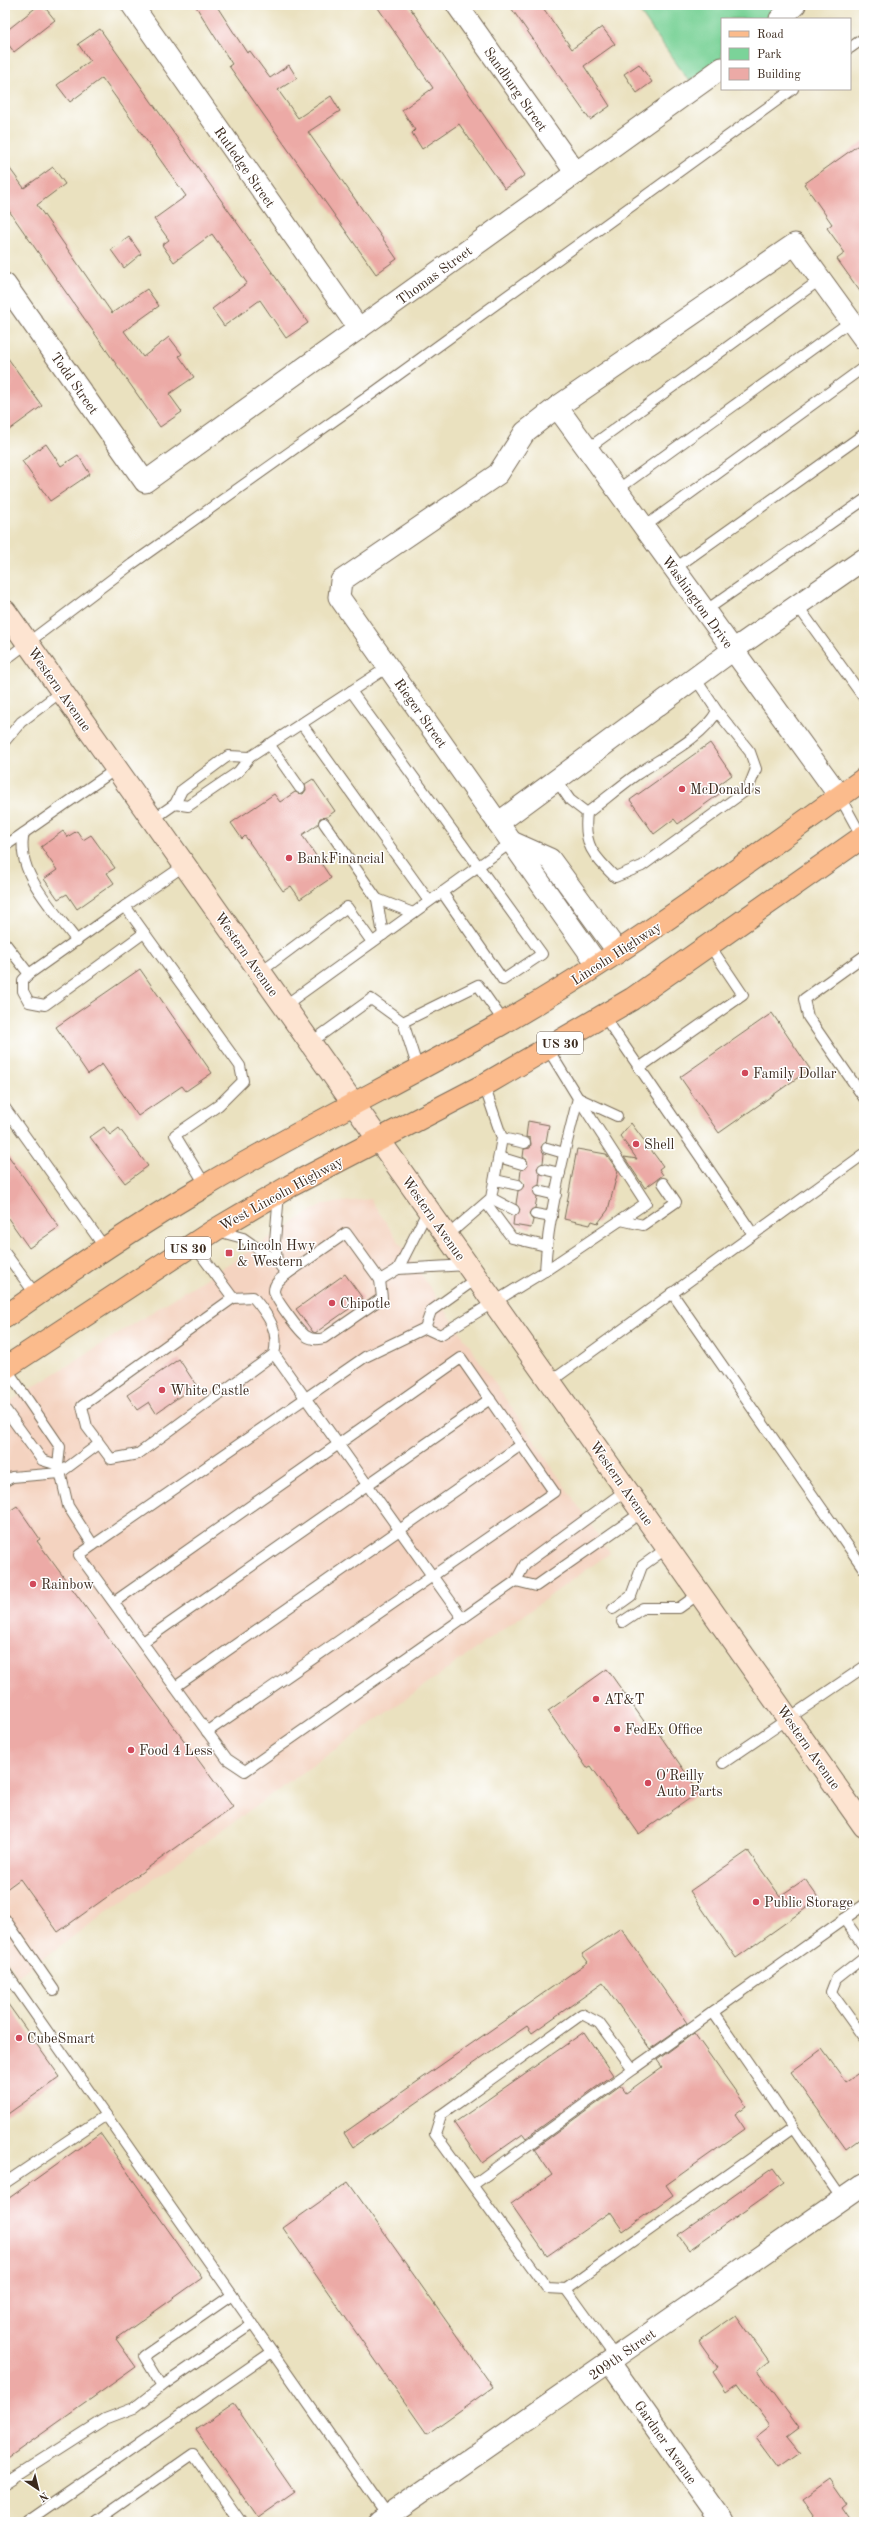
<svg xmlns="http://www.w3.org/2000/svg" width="869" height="2527" viewBox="0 0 869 2527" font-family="'Old Standard TT',serif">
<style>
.built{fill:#f4d3c0}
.green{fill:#7bd399;stroke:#5b7e5c}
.building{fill:#ecaaa6}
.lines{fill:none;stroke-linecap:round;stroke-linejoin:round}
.lane-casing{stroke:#786a56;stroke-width:12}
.street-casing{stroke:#786a56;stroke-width:23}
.secondary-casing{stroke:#786a56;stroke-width:24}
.primary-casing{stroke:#786a56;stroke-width:24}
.lane{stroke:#fff;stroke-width:10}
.street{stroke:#fff;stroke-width:21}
.secondary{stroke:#fde4d1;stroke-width:22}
.primary{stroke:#fbbb8c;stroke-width:22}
.poi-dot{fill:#d1495b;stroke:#fff;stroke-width:1.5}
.labels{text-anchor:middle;stroke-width:3;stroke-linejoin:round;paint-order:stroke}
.shield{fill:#fff;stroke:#766a62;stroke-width:1}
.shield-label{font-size:13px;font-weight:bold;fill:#3b2a1e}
.street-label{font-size:14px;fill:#3b2a1e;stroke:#fff}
.poi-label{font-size:14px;fill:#3b2a1e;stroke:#fff;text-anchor:start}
</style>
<rect width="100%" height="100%" fill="#fff"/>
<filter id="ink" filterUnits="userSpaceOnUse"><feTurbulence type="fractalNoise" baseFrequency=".025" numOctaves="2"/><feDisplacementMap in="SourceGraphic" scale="8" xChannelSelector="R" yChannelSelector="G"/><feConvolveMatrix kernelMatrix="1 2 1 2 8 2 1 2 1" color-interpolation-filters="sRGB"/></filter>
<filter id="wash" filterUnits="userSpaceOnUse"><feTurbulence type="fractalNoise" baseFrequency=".012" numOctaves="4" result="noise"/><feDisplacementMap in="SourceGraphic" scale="16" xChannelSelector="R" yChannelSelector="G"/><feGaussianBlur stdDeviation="0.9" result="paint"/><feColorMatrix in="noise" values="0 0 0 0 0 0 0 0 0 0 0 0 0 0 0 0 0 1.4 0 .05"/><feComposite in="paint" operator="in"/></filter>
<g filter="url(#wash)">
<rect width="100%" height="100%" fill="#eae1bf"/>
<polygon class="built" points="370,1199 610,1553 18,1976 5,1958 5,1405 323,1204"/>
<polygon class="green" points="635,5 783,5 768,19 722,19 722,58 689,81"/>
<g id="blocks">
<g class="building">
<polygon points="39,5 43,5 55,20 14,52 5,40 5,32"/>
<polygon points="195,5 216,5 247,53 250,51 270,78 289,65 297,78 278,90 298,118 331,96 340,111 308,132 397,259 376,274 229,66 232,64"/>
<polygon points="376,5 408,5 525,175 505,189 459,124 422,149 412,133 415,130 402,110 433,88"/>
<polygon points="509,5 541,5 572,49 602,27 615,44 584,66 610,106 590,120"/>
<polygon points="100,29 308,323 286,338 260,300 224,326 212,309 247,283 212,234 174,262 162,245 169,240 154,219 186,196 102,78 70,102 57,85 90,61 78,44"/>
<polygon points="639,64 652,82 637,93 624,74"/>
<polygon points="864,141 864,297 837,259 845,253 827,228 832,224 804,184"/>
<polygon points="5,162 24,188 53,167 65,184 37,205 112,313 147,289 159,306 124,331 143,357 169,337 182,354 179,356 194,377 169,394 182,412 160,427 5,205"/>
<polygon points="129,237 141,254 124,268 111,250"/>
<polygon points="5,354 42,406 5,433"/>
<polygon points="46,444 61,466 78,455 90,474 50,501 22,461"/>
<polygon points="710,743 732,775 717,786 722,792 678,824 674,819 654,834 630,800"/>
<polygon points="313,779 335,811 327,817 320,818 318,824 302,835 331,878 300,899 291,886 283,891 245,836 242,839 231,823 274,794 280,802 295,792 303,794 306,790 305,784"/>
<polygon points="63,831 67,837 77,831 83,840 91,835 115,868 107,873 114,883 77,909 67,894 58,899 44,879 57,870 41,847"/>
<polygon points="140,969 212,1073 186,1091 182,1086 138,1116 102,1064 88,1074 56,1027"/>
<polygon points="772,1013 810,1069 719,1133 680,1077"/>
<polygon points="528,1121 549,1125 546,1142 541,1147 544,1154 543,1163 537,1168 540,1175 539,1185 533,1190 537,1197 535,1208 529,1213 533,1220 531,1228 513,1225 514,1216 520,1210 516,1204 518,1191 524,1186 520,1179 521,1170 528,1166 527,1160 523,1157 524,1149 530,1148 531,1144 530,1138 526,1137"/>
<polygon points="631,1123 663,1166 659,1169 663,1175 645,1188 624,1157 637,1159 620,1136"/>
<polygon points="104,1127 110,1135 119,1128 148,1166 125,1183 90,1137"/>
<polygon points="577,1149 606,1154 618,1171 608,1210 598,1223 592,1221 590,1225 564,1219"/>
<polygon points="5,1151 59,1227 29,1248 5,1214"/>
<polygon points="345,1274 363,1299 315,1333 313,1332 296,1309"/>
<polygon points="179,1359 196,1385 156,1413 149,1402 137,1410 127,1395"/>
<polygon points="17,1506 40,1539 37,1541 233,1807 58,1932 20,1879 5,1890 5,1514"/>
<polygon points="607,1669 653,1734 657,1731 699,1792 639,1834 591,1766 587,1768 548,1711"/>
<polygon points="748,1851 780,1896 805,1879 819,1899 736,1958 690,1891"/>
<polygon points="621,1928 687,2023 650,2049 603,1983 532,2033 527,2026 353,2147 344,2133 588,1962 582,1954"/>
<polygon points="5,2000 60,2077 5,2116"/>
<polygon points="584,2032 613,2075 526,2138 523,2134 482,2163 454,2123"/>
<polygon points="694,2033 746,2106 735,2114 745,2129 666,2185 673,2195 623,2231 610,2212 547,2256 511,2204 552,2175 534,2149 621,2086 626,2093 662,2067 657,2060"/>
<polygon points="822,2049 846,2082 864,2069 864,2136 846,2149 791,2072"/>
<polygon points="100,2133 202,2278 116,2339 136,2367 5,2460 5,2201"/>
<polygon points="773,2168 784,2183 689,2250 678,2235"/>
<polygon points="348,2182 493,2387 427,2434 283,2228"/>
<polygon points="736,2315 769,2361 757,2370 799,2428 787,2437 800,2453 779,2468 756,2437 770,2426 738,2383 726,2392 713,2372 718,2368 699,2341"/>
<polygon points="234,2404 295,2492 258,2518 196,2430"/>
<polygon points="829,2479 847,2505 842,2509 851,2522 817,2522 801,2499"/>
</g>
</g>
</g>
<g filter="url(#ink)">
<use href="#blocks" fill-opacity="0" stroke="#786a56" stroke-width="1"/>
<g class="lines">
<g class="lane-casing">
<g id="lane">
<polyline points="850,48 864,38"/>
<polyline points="587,449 821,279"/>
<polyline points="617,490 851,321"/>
<polyline points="644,527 864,367"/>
<polyline points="674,569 864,434"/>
<polyline points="797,605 864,698"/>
<polyline points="705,611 864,500"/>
<polyline points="5,660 132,564 373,393 793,89"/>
<path d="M695,678L717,711L750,752L756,769L748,789L642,866L615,877C593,855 583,845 587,813C603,801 619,787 636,775C660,758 703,738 717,711"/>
<polyline points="351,691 542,954 503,980 442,892"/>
<polyline points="301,723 429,901"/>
<polyline points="5,741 21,722 62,691"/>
<polyline points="269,744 300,788"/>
<polyline points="250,757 228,756 182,790 175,804 188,806 238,772 250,757 388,667"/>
<polyline points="556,780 570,800 587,813"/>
<polyline points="840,797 863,839"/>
<polyline points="152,820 175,804"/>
<polyline points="324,823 377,899 383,935"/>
<path d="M24,833C14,872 55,911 77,941"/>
<polyline points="5,846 116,769"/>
<polyline points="185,865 125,906 240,1066 243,1081 219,1105 175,1135 206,1186"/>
<polyline points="377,899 413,913"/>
<polyline points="125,906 29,974 23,980 23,991 29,1002 45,1005 144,933"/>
<polyline points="5,943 29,974"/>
<polyline points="864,956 804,999 808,1017 864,1098"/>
<polyline points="260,972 347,907 372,942"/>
<polyline points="284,1006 512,842"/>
<polyline points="604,1016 753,1234"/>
<polyline points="403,1022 418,1069"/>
<polyline points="310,1043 371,999 403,1022 478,985 504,1022"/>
<polyline points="639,1068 743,995 710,946"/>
<polyline points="578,1098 617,1116"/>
<polyline points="5,1108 105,1248"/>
<polyline points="502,1138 525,1143"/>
<polyline points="547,1148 564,1153"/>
<polyline points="499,1157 522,1164"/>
<polyline points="543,1169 560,1173"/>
<polyline points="495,1180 518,1185"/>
<polyline points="539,1191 556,1195"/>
<polyline points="491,1198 514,1210"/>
<polyline points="486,1203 512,1238 546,1246"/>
<polyline points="428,1210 398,1269 467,1265"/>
<polyline points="535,1214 552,1217"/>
<polyline points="621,1220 643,1225 676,1202 663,1183"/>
<polyline points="217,1231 243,1238 277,1262 275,1241 279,1193"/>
<polyline points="447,1236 491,1198 502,1138 484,1085"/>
<polyline points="193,1244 233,1298"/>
<polyline points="5,1253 36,1295"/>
<path d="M277,1262L287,1274C281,1278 274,1283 274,1291C274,1298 300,1332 306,1336C312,1340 317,1340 324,1338L382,1298L380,1280"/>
<polyline points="545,1271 646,1203 578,1098"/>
<polyline points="287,1274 346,1233 380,1280 398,1269"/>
<path d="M477,1278L431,1311L425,1328L440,1335L545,1271C548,1213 564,1154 578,1098L548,1049"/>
<polyline points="672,1293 864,1569"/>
<path d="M253,1297C268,1315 280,1331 274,1354L138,1454L111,1459L87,1427L82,1406L233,1298Z"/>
<polyline points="425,1328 365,1357 79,1555 227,1759 245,1771 516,1581 525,1564 626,1490"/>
<polyline points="274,1354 463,1619"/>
<polyline points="550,1382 864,1154"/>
<polyline points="5,1409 42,1460 58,1465 60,1447 6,1368"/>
<polyline points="59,1467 68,1506 93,1545"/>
<polyline points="5,1481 12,1477 60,1473 99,1444"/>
<polyline points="516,1581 536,1586 642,1512"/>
<polyline points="114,1602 461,1358 554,1492 207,1732"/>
<polyline points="613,1609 631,1596 642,1566 667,1548"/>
<polyline points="622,1622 643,1608 679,1608 700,1593"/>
<polyline points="143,1642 490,1399"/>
<polyline points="175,1687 521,1445"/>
<polyline points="723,1763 864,1667"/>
<polyline points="5,1919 54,1990"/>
<polyline points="844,1919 864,1947"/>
<polyline points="864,1957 836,1979 831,1992 864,2038"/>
<polyline points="5,1971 387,2516"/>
<polyline points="633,2069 713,2012"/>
<polyline points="5,2183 106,2115"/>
<polyline points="473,2185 633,2069 599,2023 582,2014 441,2115 435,2134 547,2288 566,2289"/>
<polyline points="842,2199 713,2012 864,1905"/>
<polyline points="232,2295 144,2356 162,2386 252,2324"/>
<polyline points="616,2358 566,2289 793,2128"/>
<polyline points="5,2483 105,2419 134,2408 162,2386"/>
<polyline points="26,2522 272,2352"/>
<polyline points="96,2522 193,2454 241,2522"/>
</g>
</g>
<g class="street-casing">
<g id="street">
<polyline points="132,5 359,329"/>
<polyline points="457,5 576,173"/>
<polyline points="780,19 795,5"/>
<polyline points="5,284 145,482 722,68"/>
<polyline points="557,407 840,797"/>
<polyline points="498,823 733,650 864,559"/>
<polyline points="512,842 550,859 618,952"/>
<polyline points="598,965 339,597 341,581 498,474 525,432 557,407 795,244 864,339"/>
<polyline points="610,2363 723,2522"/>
<polyline points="379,2522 864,2184"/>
</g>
</g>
<g class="secondary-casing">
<polyline id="secondary" points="5,611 864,1826"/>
</g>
<g class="primary-casing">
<g id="primary">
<path d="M5,1317C70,1271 136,1226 205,1186C300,1130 400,1081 496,1027C625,954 743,865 864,779"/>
<polyline points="5,1368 215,1230 290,1186 484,1085 632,999 864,836"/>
</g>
</g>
<use href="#lane" class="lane"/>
<use href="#street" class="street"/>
<use href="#secondary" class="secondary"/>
<use href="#primary" class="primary"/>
</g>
</g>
<g class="poi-dot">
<circle cx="682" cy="789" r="4"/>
<circle cx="289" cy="858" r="4"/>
<circle cx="745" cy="1073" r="4"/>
<circle cx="636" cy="1144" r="4"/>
<rect x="225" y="1249" width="8" height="8" rx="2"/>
<circle cx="332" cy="1303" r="4"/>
<circle cx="162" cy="1390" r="4"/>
<circle cx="33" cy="1584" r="4"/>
<circle cx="596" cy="1699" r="4"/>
<circle cx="617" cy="1729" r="4"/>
<circle cx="131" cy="1750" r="4"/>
<circle cx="648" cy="1783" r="4"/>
<circle cx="756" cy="1902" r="4"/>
<circle cx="19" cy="2038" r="4"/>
</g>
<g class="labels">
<g class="shield">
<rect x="537" y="1032" width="46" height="22" rx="3"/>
<rect x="165" y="1237" width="46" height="22" rx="3"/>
</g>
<g class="shield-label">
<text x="560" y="1048">US 30</text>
<text x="188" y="1253">US 30</text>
</g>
<g class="street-label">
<text transform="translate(516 89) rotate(55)" y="5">Sandburg Street</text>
<text transform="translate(245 167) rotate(55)" y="5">Rutledge Street</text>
<text transform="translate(434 275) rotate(-36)" y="5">Thomas Street</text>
<text transform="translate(75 383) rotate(55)" y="5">Todd Street</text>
<text transform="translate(698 602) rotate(54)" y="5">Washington Drive</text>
<text transform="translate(60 689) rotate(55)" y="5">Western Avenue</text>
<text transform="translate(421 713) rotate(55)" y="5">Rieger Street</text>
<text transform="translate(616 953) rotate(-33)" y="5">Lincoln Highway</text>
<text transform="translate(247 954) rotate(55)" y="5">Western Avenue</text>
<text transform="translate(281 1193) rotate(-29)" y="5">West Lincoln Highway</text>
<text transform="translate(434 1218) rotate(55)" y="5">Western Avenue</text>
<text transform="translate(622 1483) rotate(55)" y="5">Western Avenue</text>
<text transform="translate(809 1747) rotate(55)" y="5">Western Avenue</text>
<text transform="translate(622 2354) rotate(-35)" y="5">209th Street</text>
<text transform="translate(666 2442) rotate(55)" y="5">Gardner Avenue</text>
</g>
<g class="poi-label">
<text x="690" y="794">McDonald's</text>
<text x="297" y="863">BankFinancial</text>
<text x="753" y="1078">Family Dollar</text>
<text x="644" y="1149">Shell</text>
<text x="237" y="1250">Lincoln Hwy<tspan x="237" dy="16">&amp; Western</tspan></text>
<text x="340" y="1308">Chipotle</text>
<text x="170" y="1395">White Castle</text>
<text x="41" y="1589">Rainbow</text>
<text x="604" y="1704">AT&amp;T</text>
<text x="625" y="1734">FedEx Office</text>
<text x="139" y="1755">Food 4 Less</text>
<text x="656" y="1780">O'Reilly<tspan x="656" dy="16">Auto Parts</tspan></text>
<text x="764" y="1907">Public Storage</text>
<text x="27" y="2043">CubeSmart</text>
</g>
</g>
<rect width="869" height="2527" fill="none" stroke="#fff" stroke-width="20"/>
<rect x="721" y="18" width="130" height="72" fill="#ffffff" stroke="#b1aaa5"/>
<rect x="729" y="31" width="20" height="6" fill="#fbbb8c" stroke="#b1aaa5"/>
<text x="757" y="38" font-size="12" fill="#3b2a1e">Road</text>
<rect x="729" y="48" width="20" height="12" fill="#7bd399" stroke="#b1aaa5"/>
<text x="757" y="58" font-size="12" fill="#3b2a1e">Park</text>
<rect x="729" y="68" width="20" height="12" fill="#ecaaa6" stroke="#b1aaa5"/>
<text x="757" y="78" font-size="12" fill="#3b2a1e">Building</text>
<g transform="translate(38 2489) rotate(145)" stroke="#ffffff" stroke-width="3" paint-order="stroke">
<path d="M0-3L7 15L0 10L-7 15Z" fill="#3b2a1e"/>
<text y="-6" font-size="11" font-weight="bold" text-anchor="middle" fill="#3b2a1e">N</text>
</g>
</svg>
